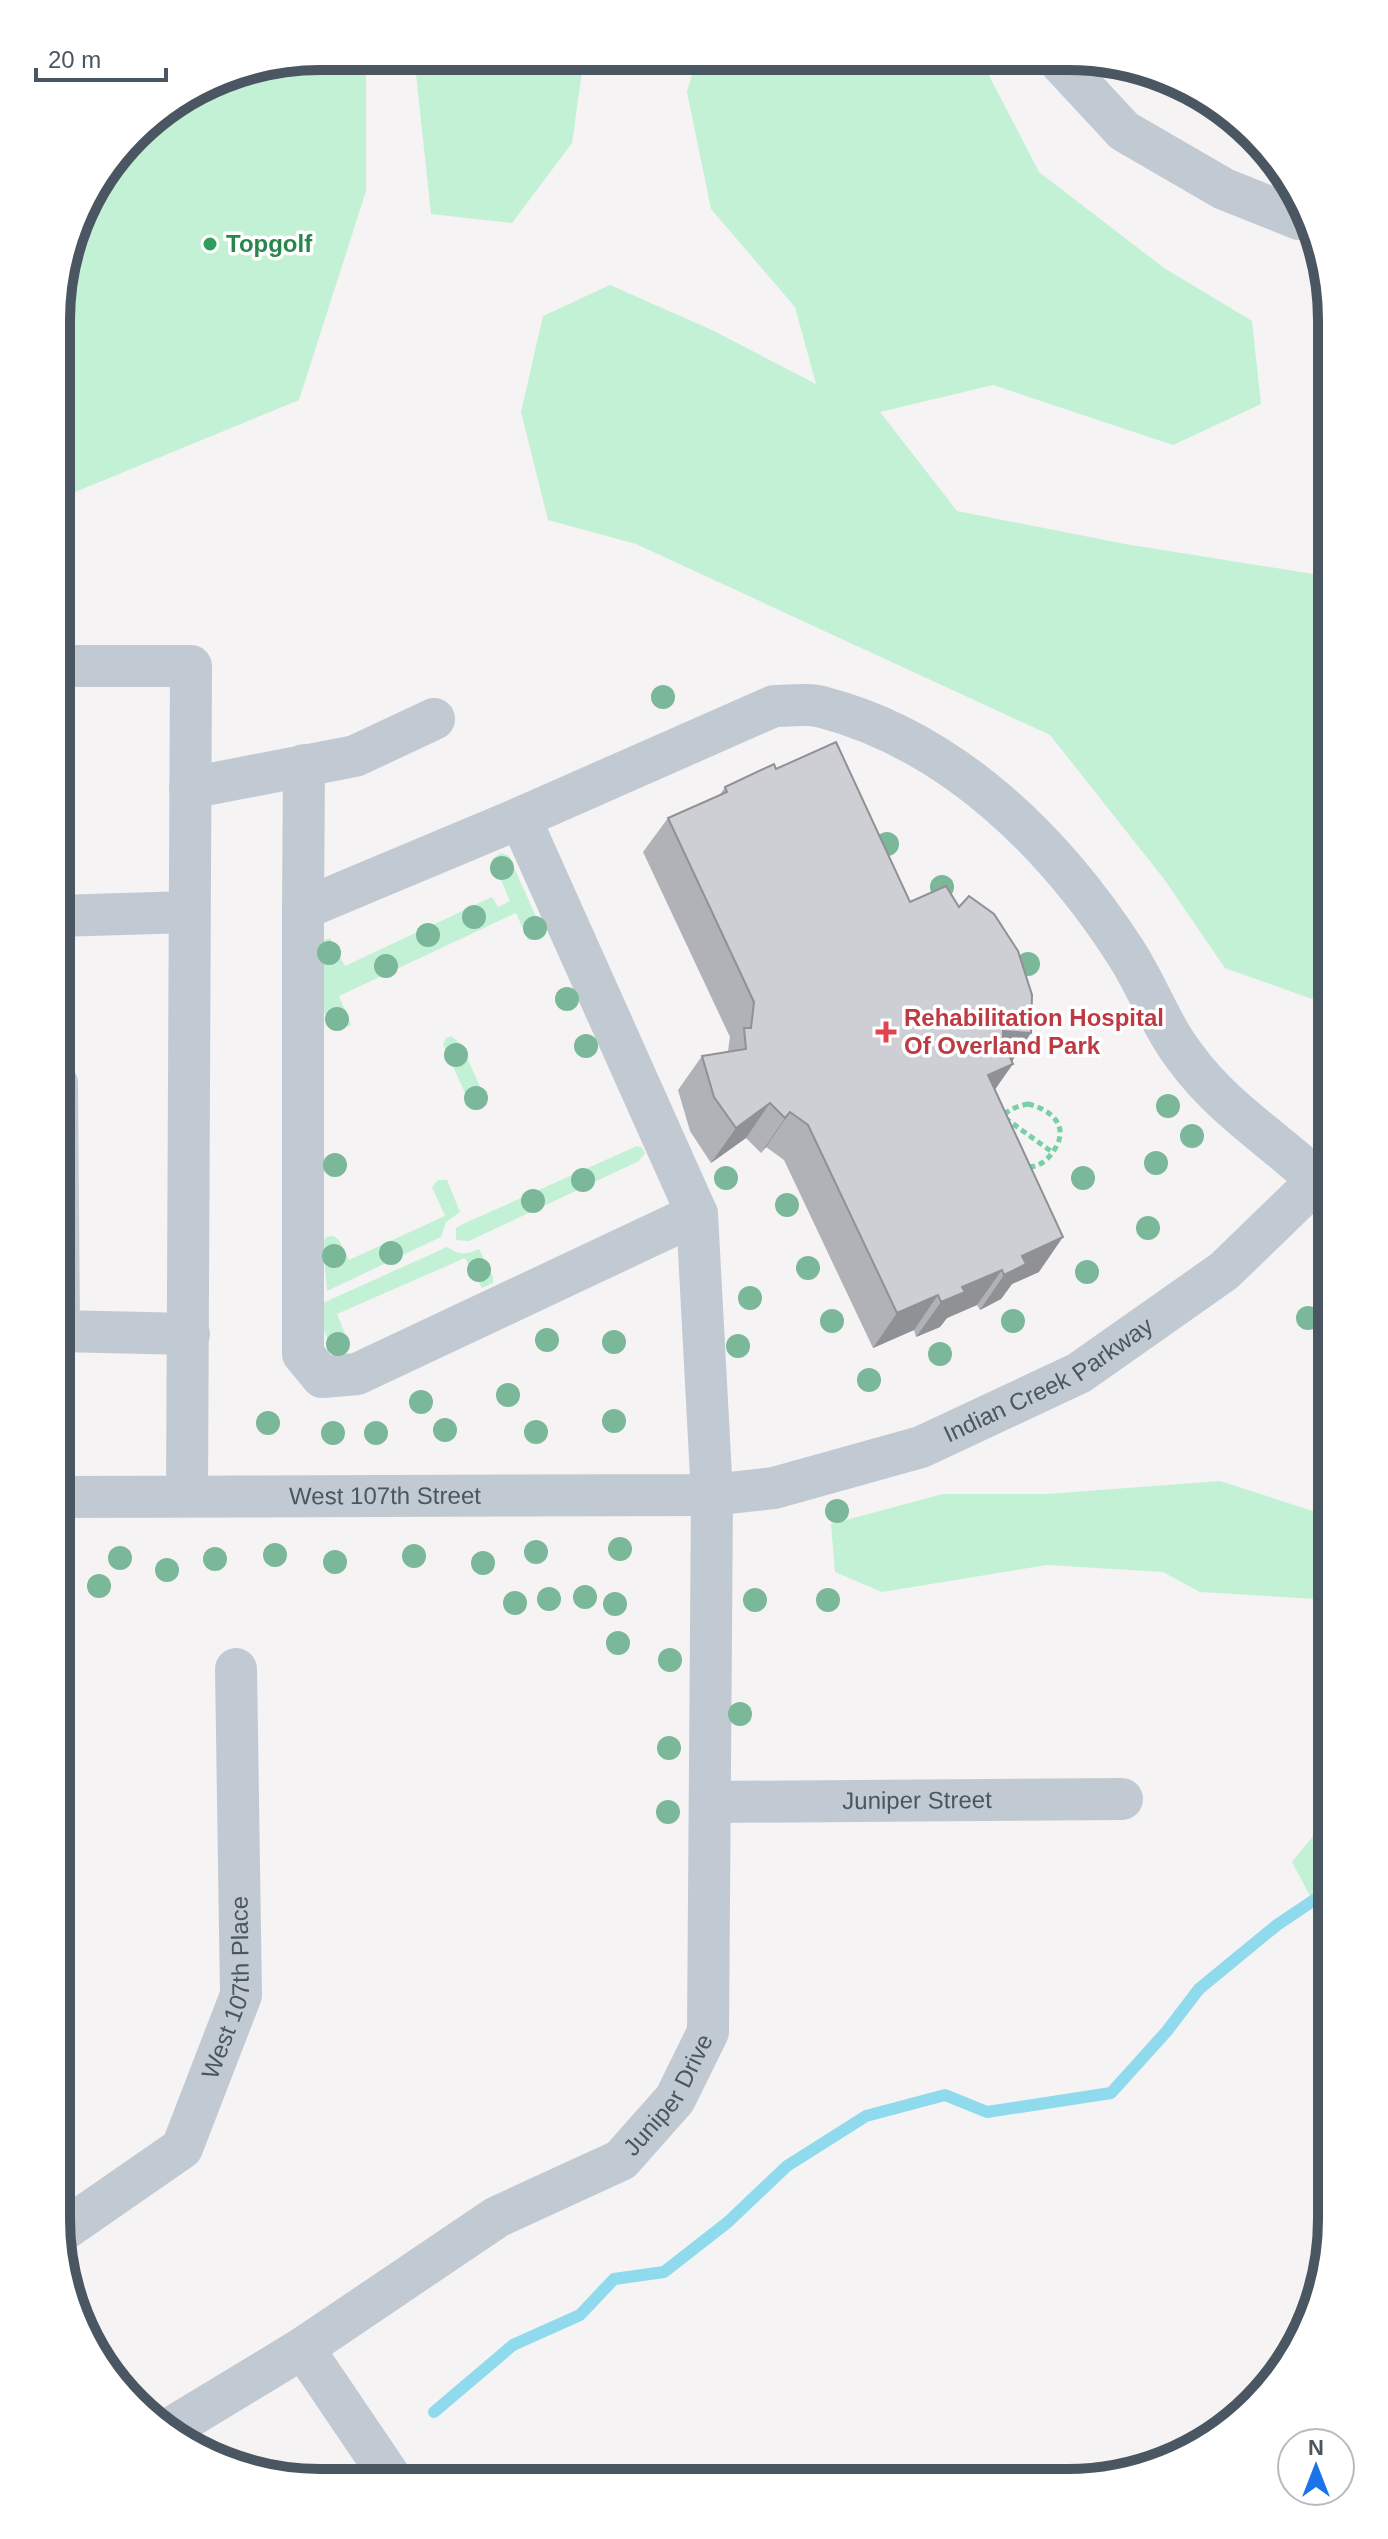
<svg xmlns="http://www.w3.org/2000/svg" width="1388" height="2539" viewBox="0 0 1388 2539" font-family="Arial,sans-serif">
<style>
.green{fill:#c3f1d5}
.lines{fill:none;stroke-linecap:round;stroke-linejoin:round}
.stream{stroke:#90daee;stroke-width:12}
.path{stroke:#7ad0a6;stroke-width:5;stroke-dasharray:6 4;stroke-linecap:butt}
.minor{stroke:#c1cad2;stroke-width:42}
.tree{fill:#7bb799}
.wall{fill:#b0b2b7}
.shaded-wall{fill:#909195}
.building{fill:#cdcfd5;stroke:#909195;stroke-width:2}
.leisure-dot{fill:#2e9e5b;stroke:#fff;stroke-width:3}
.health-dot{fill:#e0444e;stroke:#fff;stroke-width:3}
.labels{text-anchor:middle;stroke-width:7;stroke-linejoin:round;paint-order:stroke}
.leisure-label{font-size:24px;font-weight:bold;fill:#27864d;stroke:#fff;text-anchor:start}
.health-label{font-size:24px;font-weight:bold;fill:#be3a42;stroke:#fff;text-anchor:start}
.street-label{font-size:24px;fill:#4a5661;stroke:#fff}
.rim{fill:none;stroke:#4a5661;stroke-width:10}
</style>
<rect width="100%" height="100%" fill="#f5f3f3"/>
<g class="green">
<polygon points="320,56 362,56 366,68 366,191 299,400 58,499 58,286 83,203 145,122 219,76"/>
<polygon points="424,57 584,58 572,143 512,223 431,214 416,74"/>
<polygon points="697,58 981,60 1039,172 1164,268 1252,321 1261,404 1173,445 993,385 880,412 957,511 1125,544 1332,577 1332,983 1312,999 1225,968 1164,879 1050,735 636,544 548,520 521,412 543,316 610,285 714,331 816,384 795,307 711,209 687,92"/>
<polygon points="501,853 509,856 541,928 538,939 528,940 516,913 339,996 351,1025 341,1029 330,1024 324,1012 324,940 330,938 345,966 492,897 498,907 510,901 492,859"/>
<polygon points="451,1036 461,1044 485,1098 484,1107 479,1110 470,1104 446,1051 443,1044 446,1038"/>
<polygon points="637,1146 642,1148 645,1153 639,1161 469,1241 456,1240 456,1228 463,1224"/>
<polygon points="438,1180 447,1180 460,1212 446,1222 441,1237 327,1291 323,1245 326,1237 333,1236 339,1240 349,1260 445,1216 432,1187"/>
<path d="M447,1247C459,1255 466,1255 479,1249L493,1277V1283L482,1288L465,1258L337,1314L348,1341L345,1347L339,1350L332,1349L314,1307Z"/>
<polygon points="1220,1481 1319,1513 1332,1512 1332,1600 1200,1592 1163,1572 1047,1565 882,1592 835,1572 831,1524 943,1494 1047,1494"/>
<polygon points="1332,1813 1331,1928 1327,1928 1292,1862"/>
</g>
<g class="lines">
<polyline class="stream" points="434,2412 513,2345 580,2315 614,2279 664,2272 728,2222 787,2166 866,2116 945,2095 987,2112 1111,2093 1167,2031 1199,1989 1277,1925 1332,1888"/>
<g class="path">
<path d="M1028,1104C1049,1109 1069,1124 1056,1147C1023,1206 956,1117 1028,1104Z"/>
<polyline points="1005,1118 1052,1152"/>
</g>
<g class="minor">
<polyline points="1059,61 1124,131 1224,189 1299,219 1308,219"/>
<polyline points="58,666 191,666 187,1496"/>
<polyline points="190,788 355,756 434,719"/>
<polyline points="520,818 303,909 303,1354 322,1377 357,1374 697,1214"/>
<polyline points="303,909 304,765"/>
<polyline points="57,916 189,912"/>
<polyline points="57,1083 59,1331 189,1334"/>
<path id="s1" d="M57,1497L712,1495L774,1488L921,1447L1079,1373L1224,1271L1318,1180L1332,1163"/>
<path id="s2" d="M711,1802L1122,1799"/>
<path id="s3" d="M58,2234L182,2148L241,1995L236,1669"/>
<polyline points="303,2348 393,2481"/>
<path id="s4" d="M166,2431L303,2348L497,2217L621,2160L675,2099L708,2032L712,1495L697,1214L520,818L774,706C789,706 808,703 822,707C953,741 1055,843 1126,953C1148,987 1161,1026 1186,1058C1225,1112 1286,1147 1332,1194"/>
</g>
</g>
<g class="tree">
<circle cx="663" cy="697" r="12"/>
<circle cx="887" cy="844" r="12"/>
<circle cx="502" cy="868" r="12"/>
<circle cx="942" cy="887" r="12"/>
<circle cx="474" cy="917" r="12"/>
<circle cx="535" cy="928" r="12"/>
<circle cx="428" cy="935" r="12"/>
<circle cx="329" cy="953" r="12"/>
<circle cx="1028" cy="964" r="12"/>
<circle cx="386" cy="966" r="12"/>
<circle cx="567" cy="999" r="12"/>
<circle cx="337" cy="1019" r="12"/>
<circle cx="586" cy="1046" r="12"/>
<circle cx="456" cy="1055" r="12"/>
<circle cx="476" cy="1098" r="12"/>
<circle cx="1168" cy="1106" r="12"/>
<circle cx="1192" cy="1136" r="12"/>
<circle cx="1156" cy="1163" r="12"/>
<circle cx="335" cy="1165" r="12"/>
<circle cx="726" cy="1178" r="12"/>
<circle cx="1083" cy="1178" r="12"/>
<circle cx="583" cy="1180" r="12"/>
<circle cx="533" cy="1201" r="12"/>
<circle cx="787" cy="1205" r="12"/>
<circle cx="1148" cy="1228" r="12"/>
<circle cx="391" cy="1253" r="12"/>
<circle cx="334" cy="1256" r="12"/>
<circle cx="808" cy="1268" r="12"/>
<circle cx="479" cy="1270" r="12"/>
<circle cx="1087" cy="1272" r="12"/>
<circle cx="750" cy="1298" r="12"/>
<circle cx="1308" cy="1318" r="12"/>
<circle cx="832" cy="1321" r="12"/>
<circle cx="1013" cy="1321" r="12"/>
<circle cx="547" cy="1340" r="12"/>
<circle cx="614" cy="1342" r="12"/>
<circle cx="338" cy="1344" r="12"/>
<circle cx="738" cy="1346" r="12"/>
<circle cx="940" cy="1354" r="12"/>
<circle cx="869" cy="1380" r="12"/>
<circle cx="508" cy="1395" r="12"/>
<circle cx="421" cy="1402" r="12"/>
<circle cx="614" cy="1421" r="12"/>
<circle cx="268" cy="1423" r="12"/>
<circle cx="445" cy="1430" r="12"/>
<circle cx="536" cy="1432" r="12"/>
<circle cx="333" cy="1433" r="12"/>
<circle cx="376" cy="1433" r="12"/>
<circle cx="837" cy="1511" r="12"/>
<circle cx="620" cy="1549" r="12"/>
<circle cx="536" cy="1552" r="12"/>
<circle cx="275" cy="1555" r="12"/>
<circle cx="414" cy="1556" r="12"/>
<circle cx="120" cy="1558" r="12"/>
<circle cx="215" cy="1559" r="12"/>
<circle cx="335" cy="1562" r="12"/>
<circle cx="483" cy="1563" r="12"/>
<circle cx="167" cy="1570" r="12"/>
<circle cx="99" cy="1586" r="12"/>
<circle cx="585" cy="1597" r="12"/>
<circle cx="549" cy="1599" r="12"/>
<circle cx="755" cy="1600" r="12"/>
<circle cx="828" cy="1600" r="12"/>
<circle cx="515" cy="1603" r="12"/>
<circle cx="615" cy="1604" r="12"/>
<circle cx="618" cy="1643" r="12"/>
<circle cx="670" cy="1660" r="12"/>
<circle cx="740" cy="1714" r="12"/>
<circle cx="669" cy="1748" r="12"/>
<circle cx="668" cy="1812" r="12"/>
</g>
<polygon class="wall" points="776,769 910,902 1012,1061 995,1090 1039,1272 1012,1284 1001,1299 980,1310 977,1305 947,1318 940,1327 916,1337 914,1330 873,1348 784,1160 766,1147 761,1153 746,1138 711,1163 690,1131 678,1090 702,1056 728,1051 730,1037 643,852 668,818 719,796 725,787"/>
<g class="shaded-wall">
<polygon points="1003,1031 1031,1033 1009,1066 1013,1064 989,1098 988,1075 979,1065"/>
<polygon points="770,1103 746,1138 711,1163 736,1128"/>
<polygon points="790,1112 766,1147 761,1153 785,1118"/>
<polygon points="1063,1237 1039,1272 1012,1284 1001,1299 980,1310 1004,1275 1022,1256"/>
<polygon points="1002,1270 977,1305 947,1318 940,1327 916,1337 941,1302 962,1287"/>
<polygon points="938,1295 914,1330 873,1348 897,1313"/>
</g>
<polygon class="building" points="836,742 910,902 946,886 959,907 969,896 994,914 1018,951 1032,995 1031,1033 1003,1031 1003,1042 1013,1064 988,1075 1063,1237 1022,1256 1026,1264 1004,1275 1002,1270 962,1287 965,1292 941,1302 938,1295 897,1313 808,1125 790,1112 785,1118 770,1103 736,1128 714,1097 702,1056 746,1049 744,1028 751,1028 754,1002 668,818 727,792 725,787 774,764 776,769"/>
<circle class="leisure-dot" cx="210" cy="244" r="8"/>
<path class="health-dot" d="M882 1020h8v8h8v8h-8v8h-8v-8h-8v-8h8z"/>
<g class="labels">
<g class="leisure-label">
<text x="226" y="252">Topgolf</text>
</g>
<g class="health-label">
<text x="904" y="1026">Rehabilitation Hospital<tspan x="904" dy="28">Of Overland Park</tspan></text>
</g>
<g class="street-label">
<text dy="8" stroke="none"><textPath href="#s1" startOffset="1014">Indian Creek Parkway</textPath></text>
<text dy="8" stroke="none"><textPath href="#s1" startOffset="328">West 107th Street</textPath></text>
<text dy="8" stroke="none"><textPath href="#s2" startOffset="206">Juniper Street</textPath></text>
<text dy="8" stroke="none"><textPath href="#s3" startOffset="320">West 107th Place</textPath></text>
<text dy="8" stroke="none"><textPath href="#s4" startOffset="612">Juniper Drive</textPath></text>
</g>
</g>
<path d="M0 0H1388V2539H0ZM320 70H1068A250 250 0 0 1 1318 320V2219A250 250 0 0 1 1068 2469H320A250 250 0 0 1 70 2219V320A250 250 0 0 1 320 70Z" fill="#fff" fill-rule="evenodd"/>
<path class="rim" d="M320 70H1068A250 250 0 0 1 1318 320V2219A250 250 0 0 1 1068 2469H320A250 250 0 0 1 70 2219V320A250 250 0 0 1 320 70Z"/>
<g transform="translate(1316 2467)"><circle r="38" fill="#ffffff" stroke="#b7bbc0" stroke-width="2"/>
<path d="M0-6L14 30L0 20L-14 30Z" fill="#1a73e8"/>
<text y="-12" font-size="22" font-weight="bold" text-anchor="middle" fill="#4a5661">N</text>
</g>
<path d="M36 68v12h130v-12" fill="none" stroke="#4a5661" stroke-width="4"/>
<text x="48" y="68" font-size="24" fill="#4a5661" stroke="#ffffff" stroke-width="6" paint-order="stroke">20 m</text>
</svg>
